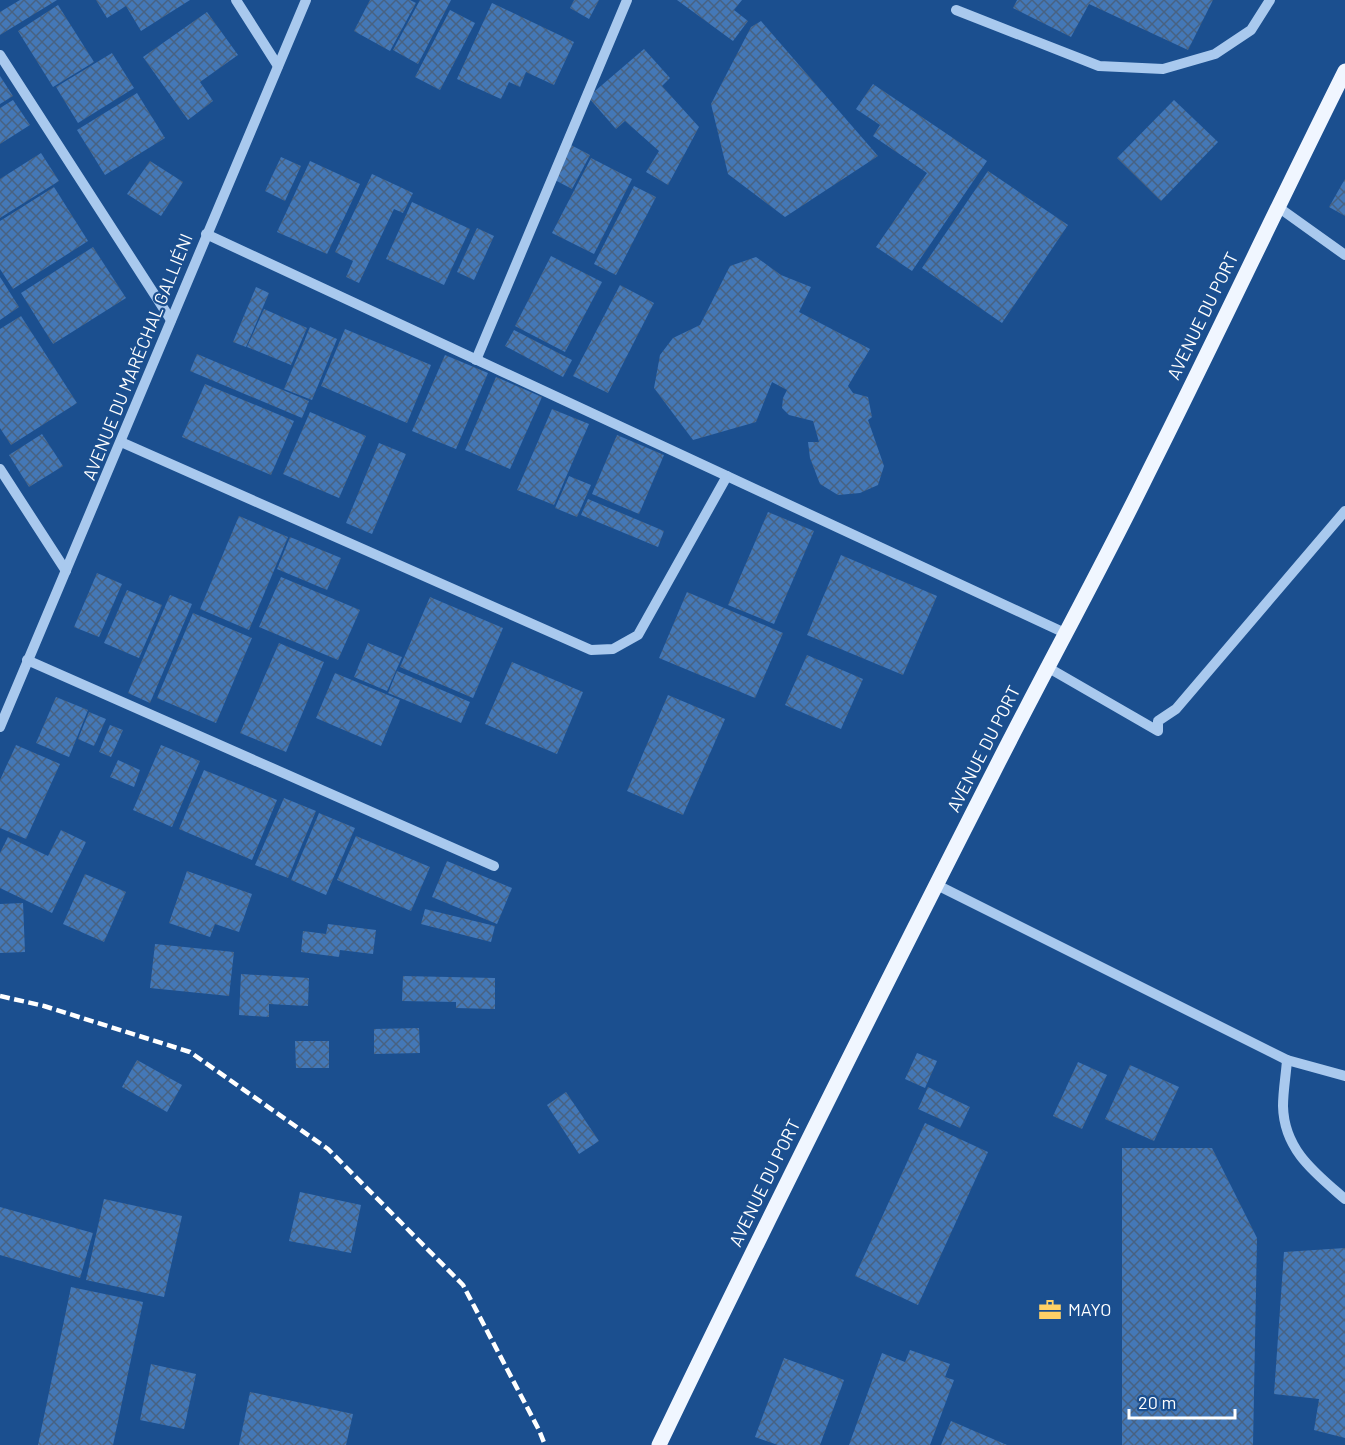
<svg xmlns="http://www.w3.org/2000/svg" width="1345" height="1445" viewBox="0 0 1345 1445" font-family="Barlow,sans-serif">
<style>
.building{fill:url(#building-cross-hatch)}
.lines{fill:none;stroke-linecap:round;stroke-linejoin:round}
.minor{stroke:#a9c9ee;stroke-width:10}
.major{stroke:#f0f6ff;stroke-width:15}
.rail{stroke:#fff;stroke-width:4.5;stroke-dasharray:10 4.5;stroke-linecap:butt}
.labels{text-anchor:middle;stroke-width:4.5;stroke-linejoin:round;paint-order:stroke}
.street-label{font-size:18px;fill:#fff;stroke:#1b4f8f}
.poi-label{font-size:18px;fill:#fff;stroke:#1b4f8f;text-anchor:start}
</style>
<defs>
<pattern id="building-cross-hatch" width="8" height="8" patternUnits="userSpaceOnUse" patternTransform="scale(1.5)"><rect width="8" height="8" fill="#4478b7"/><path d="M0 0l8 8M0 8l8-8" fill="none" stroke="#486282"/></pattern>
</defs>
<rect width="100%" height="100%" fill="#1b4f8f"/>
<g class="building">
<polygon points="20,0 57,0 0,35 0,12"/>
<polygon points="96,0 190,0 141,31 126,6 107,18"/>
<polygon points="370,0 410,0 416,3 390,51 354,31"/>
<polygon points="420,0 451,0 418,64 393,50"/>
<polygon points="574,0 599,0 589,19 570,8"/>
<polygon points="677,0 742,0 734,10 748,21 733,41"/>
<polygon points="1017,0 1213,0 1188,50 1089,4 1071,37 1013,8"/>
<polygon points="492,3 574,42 554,85 526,72 520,87 509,82 501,99 457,79"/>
<polygon points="58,5 94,62 53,87 18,31"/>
<polygon points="450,10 475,23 440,90 415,77"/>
<polygon points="207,12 238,55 200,82 213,101 188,120 143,57"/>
<polygon points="761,21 878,156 785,217 728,174 711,104 751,27"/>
<polygon points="644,49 670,78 662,86 699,127 668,185 646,172 659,151 625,121 616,129 588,97"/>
<polygon points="112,53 134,88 78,123 56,87"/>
<polygon points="0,76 13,96 0,104"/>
<polygon points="873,84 987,161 912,271 876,247 927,173 873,136 880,125 856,109"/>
<polygon points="137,93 165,138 105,175 77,130"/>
<polygon points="13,100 30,125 0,144 0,108"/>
<polygon points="1174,100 1218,142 1161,201 1117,158"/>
<polygon points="571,145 590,155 572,189 553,179"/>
<polygon points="41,153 59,181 0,218 0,179"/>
<polygon points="281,157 301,166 285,201 265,191"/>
<polygon points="591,158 632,179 594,254 552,233"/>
<polygon points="150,161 183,182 161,216 127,194"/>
<polygon points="310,161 360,184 327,254 277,232"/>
<polygon points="988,171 1068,225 1002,323 922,268"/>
<polygon points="372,174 413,193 403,213 394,209 359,283 346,277 353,261 335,252"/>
<polygon points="1345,179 1345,216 1329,207"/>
<polygon points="634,186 656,197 616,275 594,264"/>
<polygon points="54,187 88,241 13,289 0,269 0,221"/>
<polygon points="412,202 470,229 444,285 386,259"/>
<polygon points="477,228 494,236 474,280 457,272"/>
<polygon points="93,247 126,298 53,344 21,293"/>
<polygon points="551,256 602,282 565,352 515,326"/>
<polygon points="756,257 781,275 811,287 799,312 870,349 848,386 853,393 868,397 872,417 868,420 884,466 878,485 860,493 838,495 820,484 810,458 808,442 819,442 813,421 789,415 782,408 783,398 787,390 772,382 756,422 693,440 654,388 660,355 673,338 700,325 730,266"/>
<polygon points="0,277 19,307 0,320"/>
<polygon points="620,285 654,303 608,393 573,376"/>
<polygon points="256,287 269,293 246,347 233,342"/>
<polygon points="264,309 307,328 291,365 247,347"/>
<polygon points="21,316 77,403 11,445 0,428 0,329"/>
<polygon points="310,327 337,339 312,400 284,389"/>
<polygon points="345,329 431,365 407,423 321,386"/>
<polygon points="514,330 572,360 563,377 505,346"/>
<polygon points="197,354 309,401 302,418 190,371"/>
<polygon points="445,355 488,373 456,449 412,431"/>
<polygon points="496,377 542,397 510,469 465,450"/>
<polygon points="205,384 294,421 271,475 182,437"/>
<polygon points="552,409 589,424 554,505 517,490"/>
<polygon points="310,412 366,436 339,498 283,474"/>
<polygon points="42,434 63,466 29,487 9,455"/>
<polygon points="617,435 664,455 639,514 592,494"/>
<polygon points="379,443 406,454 372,534 346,523"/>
<polygon points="569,476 591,485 577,517 555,508"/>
<polygon points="588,499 664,531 658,547 581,515"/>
<polygon points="768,512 814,531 774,624 728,605"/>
<polygon points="239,516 288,537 249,630 200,609"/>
<polygon points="290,537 341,558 327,590 277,569"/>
<polygon points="841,555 937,596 903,675 807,635"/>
<polygon points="97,573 122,584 99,637 74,627"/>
<polygon points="281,577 360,610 338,660 259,627"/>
<polygon points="127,590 162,605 139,658 104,643"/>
<polygon points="687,592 783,633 755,698 659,658"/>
<polygon points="170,595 192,604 150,703 128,693"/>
<polygon points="430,597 503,628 473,698 400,667"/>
<polygon points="193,613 252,638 216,723 157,698"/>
<polygon points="279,643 324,662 286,752 240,733"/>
<polygon points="368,643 402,657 387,691 354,677"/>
<polygon points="807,655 863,679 841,729 785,705"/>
<polygon points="512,662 583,692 557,754 485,724"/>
<polygon points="397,671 470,702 461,723 388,693"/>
<polygon points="335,673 400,700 381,746 316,718"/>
<polygon points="668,695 725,719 683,815 627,791"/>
<polygon points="56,697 88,710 69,757 36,743"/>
<polygon points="89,712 106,719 94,746 78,739"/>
<polygon points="110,725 123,730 111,757 99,752"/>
<polygon points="16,745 60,764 26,839 0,828 0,780"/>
<polygon points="161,745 200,761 172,827 133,810"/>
<polygon points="118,760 140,770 134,787 110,777"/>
<polygon points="204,770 277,800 252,860 179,829"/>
<polygon points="284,798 316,811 288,878 255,865"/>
<polygon points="319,813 355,828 326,895 291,880"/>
<polygon points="61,830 86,842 52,913 0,888 0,853 8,837 48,856"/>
<polygon points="356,836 430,867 411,911 337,880"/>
<polygon points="447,861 512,888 497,924 432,897"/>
<polygon points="187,871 252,894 239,932 215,924 210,937 169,923"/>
<polygon points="85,874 126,892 104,942 63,924"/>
<polygon points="23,903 25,952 0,953 0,904"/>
<polygon points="425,909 495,926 491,942 421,924"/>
<polygon points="328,924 376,930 373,954 340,950 339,957 301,952 303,931 326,934"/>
<polygon points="155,944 234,952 229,996 150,988"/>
<polygon points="241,974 309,978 308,1006 269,1004 269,1017 239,1015"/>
<polygon points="403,976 495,978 495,1009 456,1008 456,1002 402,1001"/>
<polygon points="419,1028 420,1053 374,1054 374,1029"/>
<polygon points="295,1041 329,1041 329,1068 296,1068"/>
<polygon points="917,1053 937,1061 925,1088 905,1079"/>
<polygon points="137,1060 182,1085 167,1112 122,1087"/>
<polygon points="1078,1062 1107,1075 1082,1129 1053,1116"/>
<polygon points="1130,1065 1179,1087 1154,1141 1105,1119"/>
<polygon points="928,1087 970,1107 960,1128 918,1109"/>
<polygon points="566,1092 599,1141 579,1154 547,1105"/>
<polygon points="925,1123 988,1152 918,1305 855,1276"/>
<polygon points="1122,1148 1212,1148 1257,1238 1253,1445 1122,1445"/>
<polygon points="300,1192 361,1205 351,1253 289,1241"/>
<polygon points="104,1199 182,1216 164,1297 86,1280"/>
<polygon points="0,1207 93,1233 80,1278 0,1255"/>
<polygon points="1345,1248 1345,1438 1314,1430 1319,1399 1274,1394 1284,1252"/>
<polygon points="71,1287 143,1302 113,1445 38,1445"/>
<polygon points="910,1350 950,1364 945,1377 954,1380 930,1445 849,1445 882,1353 905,1362"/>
<polygon points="784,1358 844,1380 820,1445 778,1445 755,1437"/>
<polygon points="151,1364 196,1374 184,1429 140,1420"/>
<polygon points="250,1392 353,1414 346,1445 239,1445"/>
<polygon points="951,1421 1007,1445 941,1445"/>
</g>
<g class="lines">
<g class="minor">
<polyline points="236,0 278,66"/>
<polyline points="956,10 1099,66 1163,69 1215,54 1251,30 1270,0"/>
<polyline points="0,55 171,320"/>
<polyline points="1278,207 1345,255"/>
<polyline points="206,234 1067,634"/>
<polyline points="476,360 627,0"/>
<polyline points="121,442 591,650 613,649 638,635 727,476"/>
<polyline points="0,469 66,571"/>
<polyline points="27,660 494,866"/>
<polyline points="1047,667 1158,731 1158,721 1176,709 1345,511"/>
<polyline points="0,727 306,0"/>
<polyline points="937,885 1287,1060 1345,1076"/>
<path d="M1287,1060C1286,1075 1283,1091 1283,1106C1284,1150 1315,1173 1345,1199"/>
</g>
<path class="major" d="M659,1445C767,1220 879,997 992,775C1043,674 1098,575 1148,473C1215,340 1278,205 1345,71"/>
<polyline class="rail" points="0,996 44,1006 190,1052 328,1149 463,1285 539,1430 545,1445"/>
</g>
<defs>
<g id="office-bare" transform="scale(1.8)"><path d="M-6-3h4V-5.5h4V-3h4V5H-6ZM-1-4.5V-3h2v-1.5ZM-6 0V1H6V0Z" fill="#ffd166" stroke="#1b4f8f" stroke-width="2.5" paint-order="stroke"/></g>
</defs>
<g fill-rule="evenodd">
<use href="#office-bare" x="1050" y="1310"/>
</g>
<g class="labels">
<g class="street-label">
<text transform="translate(1203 316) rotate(-64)" y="6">AVENUE DU PORT</text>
<text transform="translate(138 357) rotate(-68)" y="6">AVENUE DU MARÉCHAL GALLIÉNI</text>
<text transform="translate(984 749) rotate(-63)" y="6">AVENUE DU PORT</text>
<text transform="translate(765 1183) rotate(-64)" y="6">AVENUE DU PORT</text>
</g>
<g class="poi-label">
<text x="1068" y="1316">MAYO</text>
</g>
</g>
<path d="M1129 1409v9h106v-9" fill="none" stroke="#ffffff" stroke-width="3"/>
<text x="1138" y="1409" font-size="18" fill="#ffffff" stroke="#1b4f8f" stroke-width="4.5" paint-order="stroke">20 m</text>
</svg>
